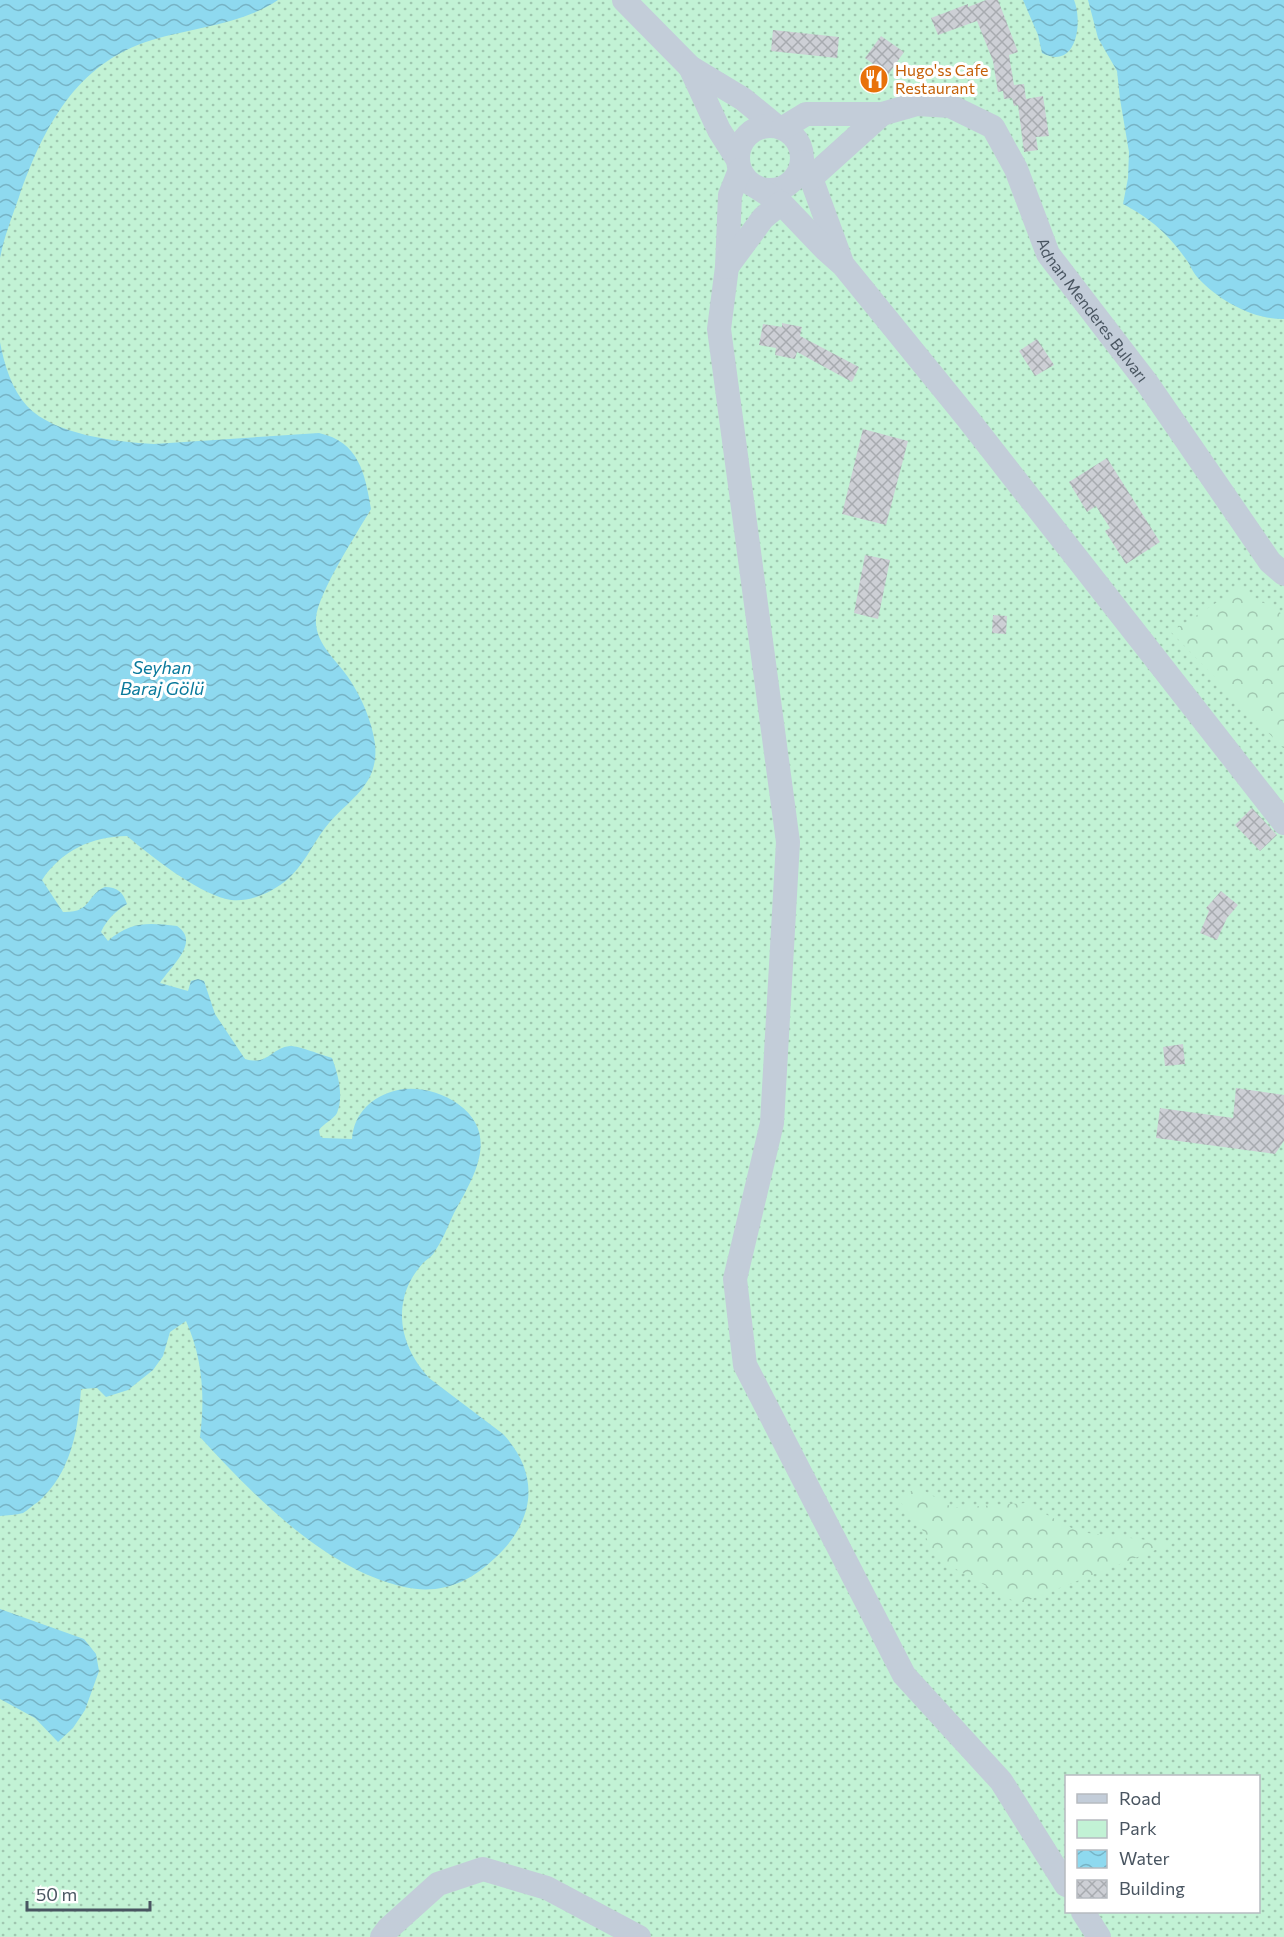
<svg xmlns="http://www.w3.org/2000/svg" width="1284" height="1937" viewBox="0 0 1284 1937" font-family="Commissioner,sans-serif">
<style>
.green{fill:url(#green-dots);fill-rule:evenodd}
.forest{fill:url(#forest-crowns)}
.water{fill:url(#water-waves)}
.building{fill:url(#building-cross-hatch)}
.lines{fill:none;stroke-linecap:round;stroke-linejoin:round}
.secondary{stroke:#c3cdd9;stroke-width:24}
.labels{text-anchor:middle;stroke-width:6;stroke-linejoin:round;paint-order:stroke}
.food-label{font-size:16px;fill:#c56008;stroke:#fff;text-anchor:start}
.street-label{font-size:16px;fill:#495561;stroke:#fff}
.water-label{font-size:18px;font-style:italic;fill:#0a7a9c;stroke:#fff}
</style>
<defs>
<pattern id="green-dots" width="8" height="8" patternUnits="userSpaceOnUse" patternTransform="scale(1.5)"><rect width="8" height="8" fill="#c2f2d5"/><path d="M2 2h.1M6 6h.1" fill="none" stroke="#a0c7b0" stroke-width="1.8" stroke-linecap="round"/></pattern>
<pattern id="forest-crowns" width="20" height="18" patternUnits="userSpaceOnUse" patternTransform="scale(1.5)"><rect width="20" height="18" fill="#c2f2d5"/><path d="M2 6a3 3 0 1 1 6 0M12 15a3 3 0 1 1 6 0" fill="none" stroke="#a0c7b0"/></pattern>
<pattern id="water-waves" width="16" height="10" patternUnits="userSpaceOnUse" patternTransform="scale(1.5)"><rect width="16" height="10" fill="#8ed9ef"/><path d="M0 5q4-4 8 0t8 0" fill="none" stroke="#76b3c5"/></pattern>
<pattern id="building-cross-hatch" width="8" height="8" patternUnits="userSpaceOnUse" patternTransform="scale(1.5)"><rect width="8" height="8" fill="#cdcfd5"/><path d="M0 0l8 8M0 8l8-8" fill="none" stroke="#a8abb0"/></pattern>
</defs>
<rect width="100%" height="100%" fill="#f5f3f3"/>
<path class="green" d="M0,0H1284V1937H0ZM1066,1776H1258V1912H1066Z"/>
<g class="forest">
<polygon points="1239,588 1284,615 1284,749 1171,632"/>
<polygon points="918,1487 953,1508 1025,1503 1079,1532 1173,1543 1019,1604 936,1558 921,1527 898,1499"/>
</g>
<g class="water">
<path d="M0,0H278C241,25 195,27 152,40C76,63 43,128 19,197C12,217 4,237 0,258Z"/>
<path d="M1023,0H1074C1083,22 1077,71 1042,53L1038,35Z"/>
<path d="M1088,0H1284V319C1254,320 1218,300 1198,278C1194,274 1191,267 1188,262C1181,252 1173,242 1164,233C1152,221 1138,212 1123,204L1128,178L1129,152L1120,99L1117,71L1098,38Z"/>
<path d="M0,342C4,364 12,390 27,406C54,435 117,442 154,444L319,433C359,442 365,473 371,509C357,533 318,593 316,618C314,644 338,661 350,680C362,699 372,721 375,744C379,784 352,797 329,823C315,839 307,860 292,875C278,890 248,905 226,899C195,891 152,857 127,836C91,837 62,850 42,880L63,912C92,913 86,895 105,887C117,887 123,892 127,904C116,911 107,919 101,932L108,941C131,921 148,923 177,926C201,942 171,966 160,983L188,991L191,981L198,979L204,981L215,1014L245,1059C268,1066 271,1048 290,1046C300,1046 321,1055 332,1058C338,1074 344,1096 337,1113C334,1119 323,1124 319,1130L320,1136L323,1138L352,1139C354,1113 372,1096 398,1090C418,1086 441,1092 458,1104C501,1135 473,1178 454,1213C448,1226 442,1242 433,1254C431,1257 426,1260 423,1263C414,1273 407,1285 404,1298C397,1328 409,1356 429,1378L503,1434C541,1475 535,1521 495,1558C469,1583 440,1595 404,1587C325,1569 254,1496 200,1437C205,1397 203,1359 186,1321L170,1332L163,1356L153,1370L128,1390L106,1397L97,1388L81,1389C78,1431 71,1473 38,1502C33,1505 28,1510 23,1513C16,1515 7,1515 0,1516Z"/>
<polygon points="0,1609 84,1639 96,1654 99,1671 85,1710 73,1728 58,1742 35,1718 0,1699"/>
</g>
<g class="building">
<polygon points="986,0 998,0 1018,52 1009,55 1014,85 1024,84 1026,99 1043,96 1049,136 1036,137 1038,150 1024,152 1018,105 1014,106 1012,98 1004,99 1003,91 998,92 993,61 977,21 938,35 931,18 968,4 968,7"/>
<polygon points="773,30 839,37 837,58 771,51"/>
<polygon points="881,36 904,52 888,75 865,58"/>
<polygon points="782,323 802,327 800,336 859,367 852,382 797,352 795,359 775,355 776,348 759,345 763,324 782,327"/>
<polygon points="1037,339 1054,365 1035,376 1019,351"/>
<polygon points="863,429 908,441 886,525 842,514"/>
<polygon points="1107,458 1160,542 1126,564 1105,531 1110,528 1096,506 1087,512 1069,482"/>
<polygon points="865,555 890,560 878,619 854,613"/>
<polygon points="993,615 1007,616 1006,634 992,633"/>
<polygon points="1252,808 1277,835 1260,851 1235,825"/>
<polygon points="1221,891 1238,905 1227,918 1217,940 1200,933 1209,911 1206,908"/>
<polygon points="1183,1044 1185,1064 1165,1066 1163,1047"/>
<polygon points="1236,1088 1284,1095 1284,1141 1275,1154 1156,1138 1160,1108 1233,1118"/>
</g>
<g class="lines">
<g class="secondary">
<polyline points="624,0 690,67 743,99 776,126"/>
<polyline points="690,67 719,130 738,160"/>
<circle cx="770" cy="158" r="32"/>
<path id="s1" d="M783,128L806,114H882L917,104L950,106L993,127L1016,169L1048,254L1147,383L1270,562L1284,574"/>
<polyline points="802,162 811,178 841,260"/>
<polyline points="740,170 730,195 727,267 719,329 788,842 772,1123 735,1279 745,1365 904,1675 1001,1781 1066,1885"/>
<polyline points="811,178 882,114"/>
<polyline points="758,188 781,203 825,249 843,265 968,419 1284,823"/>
<polyline points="727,267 763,218 781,203"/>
<polyline points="1083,1912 1099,1937"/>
<polyline points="382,1937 388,1929 438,1884 483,1869 547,1888 639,1937"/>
</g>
</g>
<defs>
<g id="restaurant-disc" transform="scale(1.5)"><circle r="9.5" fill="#e8710a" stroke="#fff"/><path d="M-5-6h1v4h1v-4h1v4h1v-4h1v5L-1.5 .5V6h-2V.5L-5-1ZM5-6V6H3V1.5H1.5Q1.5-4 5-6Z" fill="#fff"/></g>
</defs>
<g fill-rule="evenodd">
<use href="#restaurant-disc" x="874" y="79"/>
</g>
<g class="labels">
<g class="food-label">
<text x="895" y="76">Hugo'ss Cafe<tspan x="895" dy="18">Restaurant</tspan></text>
</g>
<g class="street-label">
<text dy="6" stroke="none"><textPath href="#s1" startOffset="430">Adnan Menderes Bulvarı</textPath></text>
</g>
<g class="water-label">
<text x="162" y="674">Seyhan<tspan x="162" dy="21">Baraj Gölü</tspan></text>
</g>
</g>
<rect x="1065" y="1775" width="195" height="138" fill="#ffffff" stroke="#b6bbc0" stroke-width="1.5"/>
<rect x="1077" y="1794" width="30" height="9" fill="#c3cdd9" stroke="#b6bbc0" stroke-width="1.5"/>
<text x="1119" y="1805" font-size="18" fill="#495561">Road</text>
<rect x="1077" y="1820" width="30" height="18" fill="#c2f2d5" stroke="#b6bbc0" stroke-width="1.5"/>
<text x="1119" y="1835" font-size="18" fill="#495561">Park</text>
<rect x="1077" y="1850" width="30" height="18" fill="url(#water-waves)" stroke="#b6bbc0" stroke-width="1.5"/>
<text x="1119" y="1865" font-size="18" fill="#495561">Water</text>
<rect x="1077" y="1880" width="30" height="18" fill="url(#building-cross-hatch)" stroke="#b6bbc0" stroke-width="1.5"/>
<text x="1119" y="1895" font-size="18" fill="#495561">Building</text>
<path d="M27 1901v9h123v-9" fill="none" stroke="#495561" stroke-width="3"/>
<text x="36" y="1901" font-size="18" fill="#495561" stroke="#ffffff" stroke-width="4.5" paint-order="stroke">50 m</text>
</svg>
